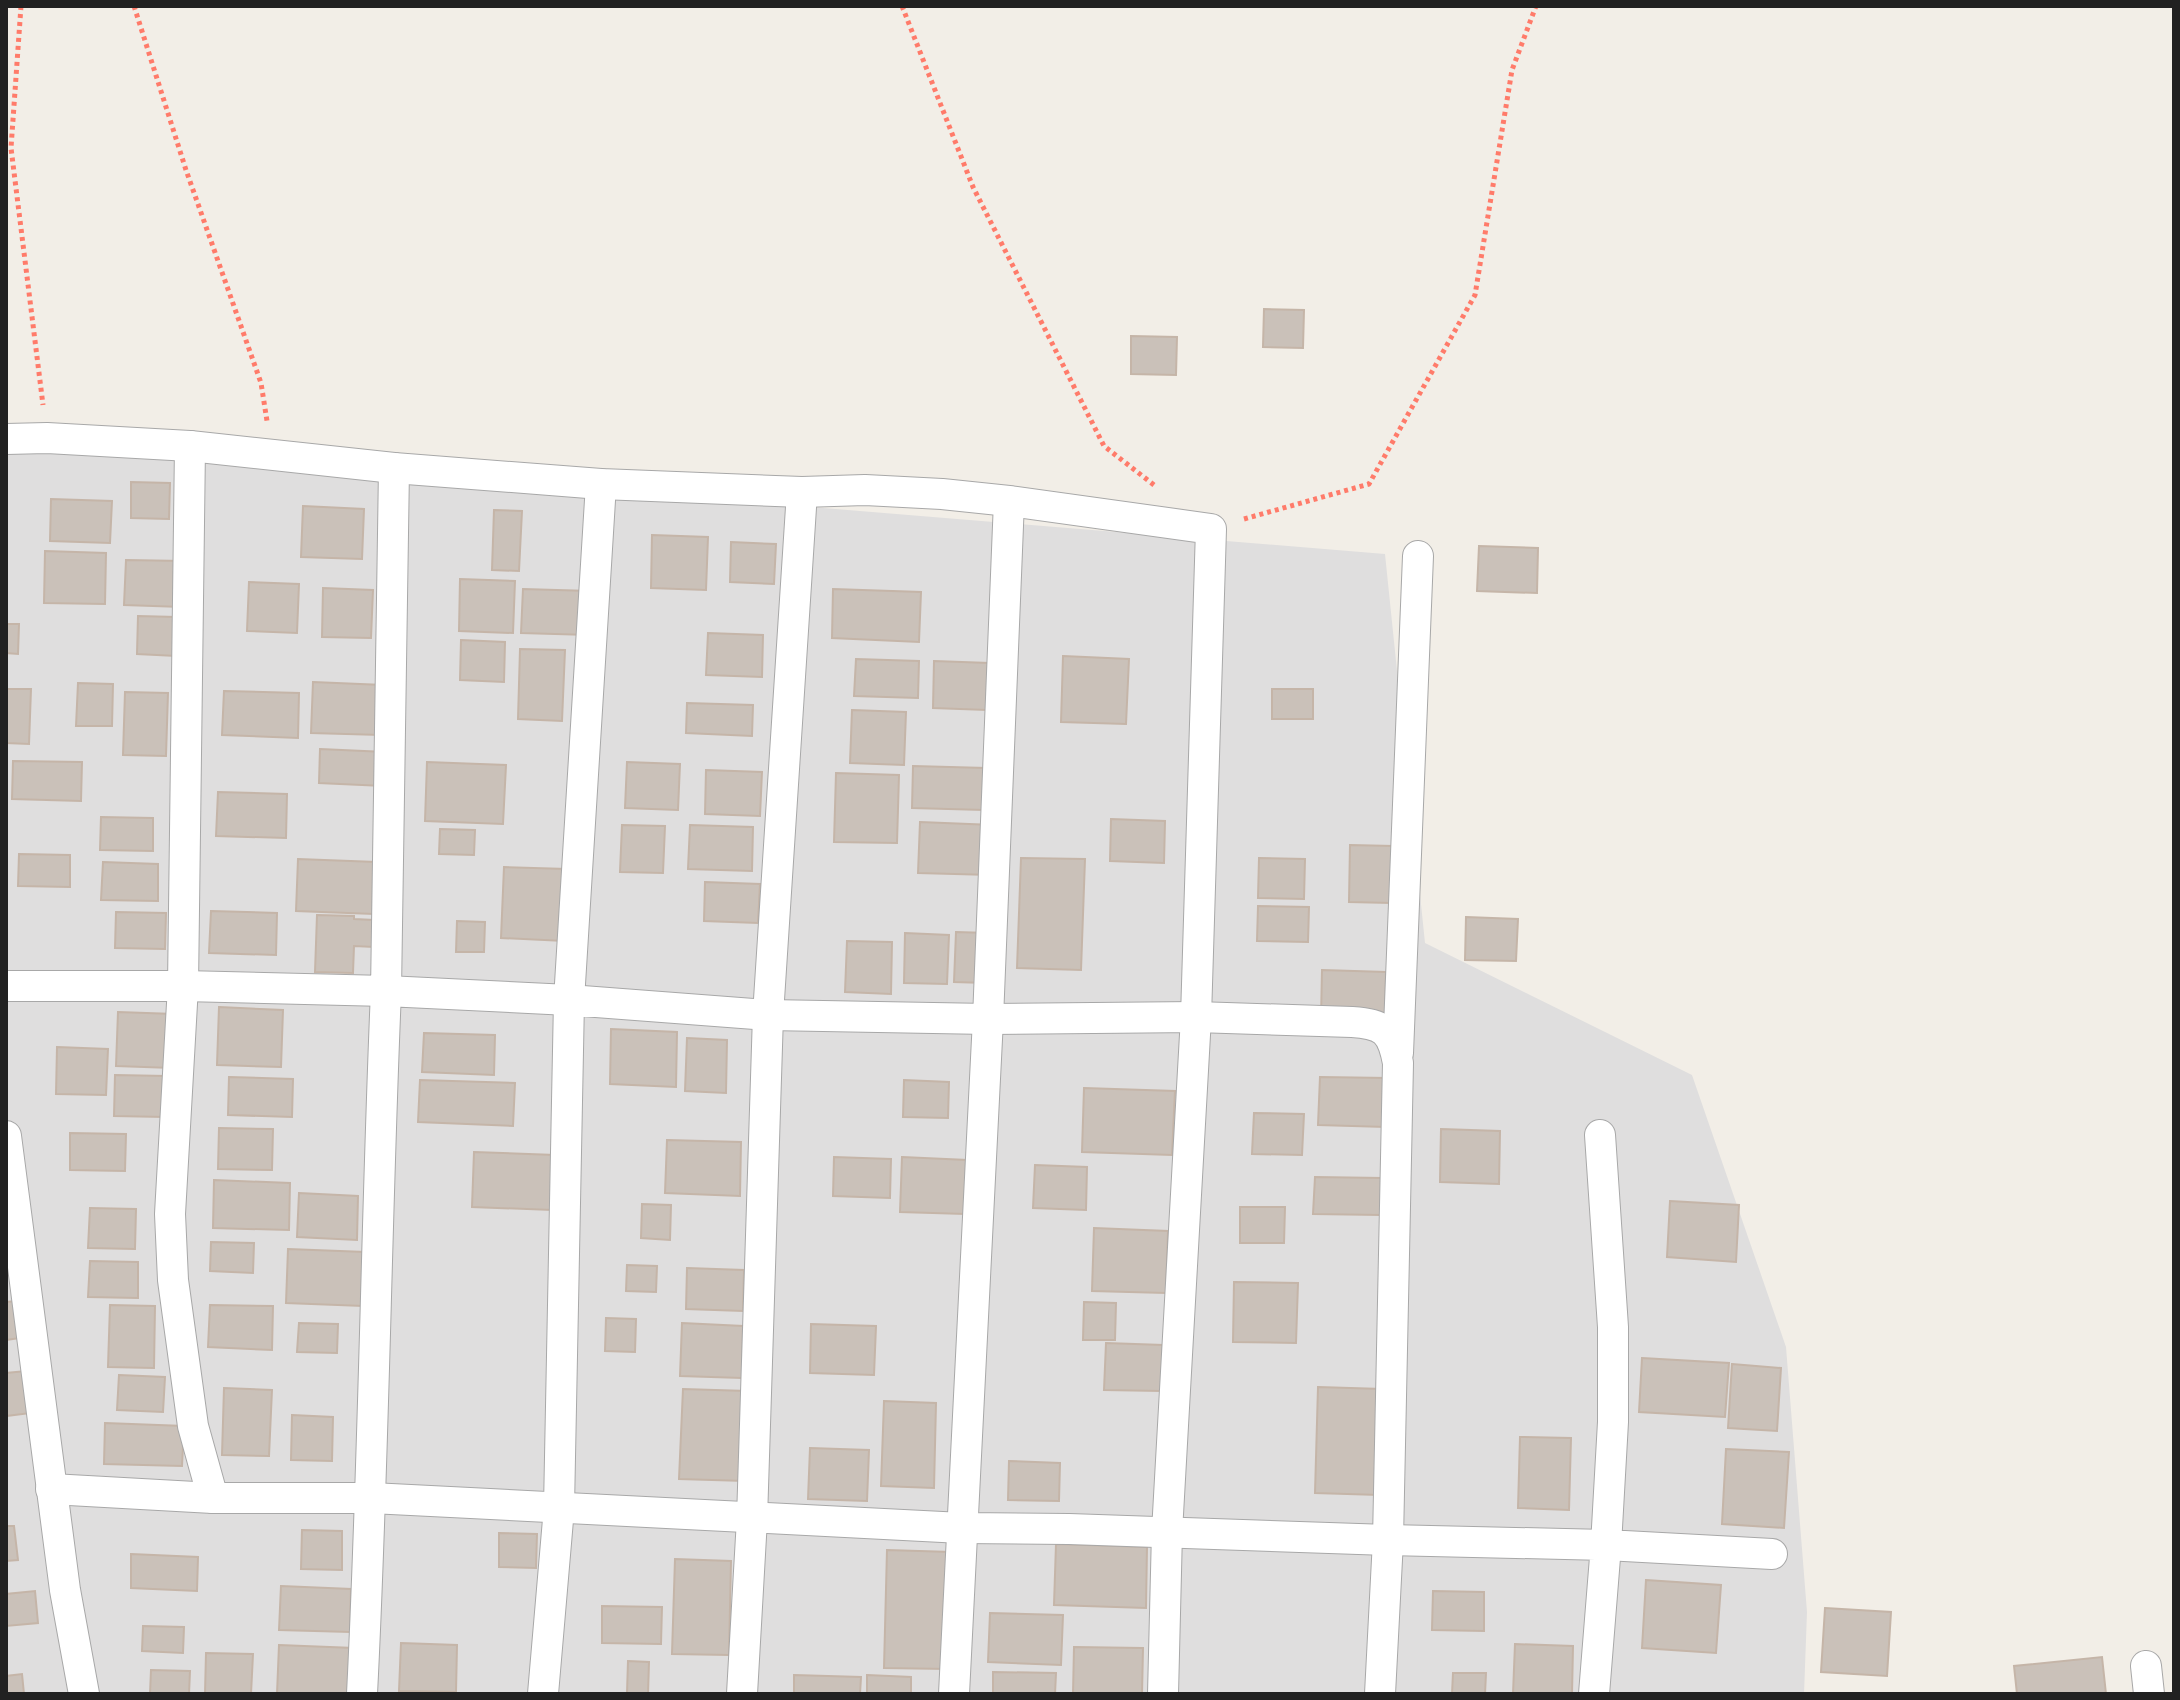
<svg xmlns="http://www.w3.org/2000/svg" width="2180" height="1700" viewBox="0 0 2180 1700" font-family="Barlow,sans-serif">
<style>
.residential{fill:#dfdede}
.building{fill:#cac1b9;stroke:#c5b5a8;stroke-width:2}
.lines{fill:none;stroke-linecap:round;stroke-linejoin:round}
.street-casing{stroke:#a8a8a8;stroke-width:32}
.path{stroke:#ff7b6a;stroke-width:5;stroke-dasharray:4 4;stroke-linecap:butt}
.street{stroke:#fff;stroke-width:30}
</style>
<rect width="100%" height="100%" fill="#f2eee7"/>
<polygon class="residential" points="42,444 1385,554 1425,943 1692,1075 1786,1347 1807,1612 1804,1694 6,1694 6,446"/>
<g class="building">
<polygon points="1264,309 1304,310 1303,348 1263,347"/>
<polygon points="1131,336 1177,337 1176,375 1131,374"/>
<polygon points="131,482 170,483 169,519 131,518"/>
<polygon points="51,499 112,501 110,543 50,541"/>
<polygon points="303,506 364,509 362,559 301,557"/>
<polygon points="494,510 522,511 519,571 492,570"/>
<polygon points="652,535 708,537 706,590 651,588"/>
<polygon points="731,542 776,544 774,584 730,582"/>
<polygon points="1479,546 1538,548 1537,593 1477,591"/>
<polygon points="45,551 106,553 105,604 44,603"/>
<polygon points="126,560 183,561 182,607 124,605"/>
<polygon points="460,579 515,581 513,633 459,631"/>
<polygon points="249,582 299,584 297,633 247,631"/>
<polygon points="323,588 373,590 371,638 322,637"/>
<polygon points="523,589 590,591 589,635 521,633"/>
<polygon points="833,589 921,592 919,642 832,638"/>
<polygon points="138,616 176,617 176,656 137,654"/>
<polygon points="6,624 19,624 18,654 6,653"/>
<polygon points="708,633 763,635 762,677 706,675"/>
<polygon points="461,640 505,642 504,682 460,680"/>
<polygon points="520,649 565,650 562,721 518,719"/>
<polygon points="1063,656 1129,659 1126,724 1061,722"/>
<polygon points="856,659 919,661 918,698 854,696"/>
<polygon points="934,661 989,663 987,710 933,708"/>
<polygon points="313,682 383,685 381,735 311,733"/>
<polygon points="78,683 113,684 112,726 76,726"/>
<polygon points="6,689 31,689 29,744 6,743"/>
<rect x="1272" y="689" width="41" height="30"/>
<polygon points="224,691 299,693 298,738 222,735"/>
<polygon points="125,692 168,693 166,756 123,755"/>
<polygon points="687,703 753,705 752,736 686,733"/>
<polygon points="852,710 906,712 904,765 850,763"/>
<polygon points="320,749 385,752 383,786 319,783"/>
<polygon points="13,761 82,762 81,801 12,799"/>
<polygon points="427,762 506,765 503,824 425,821"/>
<polygon points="627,762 680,764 678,810 625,808"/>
<polygon points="913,766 986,768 984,810 912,808"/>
<polygon points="706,770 762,772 760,816 705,814"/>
<polygon points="836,773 899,775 897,843 834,842"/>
<polygon points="218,792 287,794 286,838 216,836"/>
<polygon points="101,817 153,818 153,851 100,850"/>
<polygon points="1111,819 1165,821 1164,863 1110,861"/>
<polygon points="920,822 993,825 991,875 918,873"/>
<polygon points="622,825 665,826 663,873 620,872"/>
<polygon points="690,825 753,827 752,871 688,869"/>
<polygon points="440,829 475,830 474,855 439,854"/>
<polygon points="1350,845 1393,846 1391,903 1349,902"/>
<polygon points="19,854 70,855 70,887 18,886"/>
<polygon points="1021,858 1085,859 1081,970 1017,968"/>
<polygon points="1259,858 1305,859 1304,899 1258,898"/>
<polygon points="298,859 376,862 374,914 296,911"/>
<polygon points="103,862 158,864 158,901 101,900"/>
<polygon points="504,867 567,869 564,941 501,938"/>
<polygon points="705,882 760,884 758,923 704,921"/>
<polygon points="1258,906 1309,907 1308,942 1257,941"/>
<polygon points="211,911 277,913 276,955 209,953"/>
<polygon points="116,912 166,913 165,949 115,948"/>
<polygon points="317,915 354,916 354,919 374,920 374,947 354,946 353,973 315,972"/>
<polygon points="1466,917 1518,919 1516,961 1465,960"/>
<polygon points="457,921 485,922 484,952 456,952"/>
<polygon points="956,932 988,933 986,983 954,982"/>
<polygon points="905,933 949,935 947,984 904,983"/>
<polygon points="847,941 892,942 891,994 845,992"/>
<polygon points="1322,970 1386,972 1385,1020 1321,1019"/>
<polygon points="219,1007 283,1010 281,1067 217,1065"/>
<polygon points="118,1012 174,1014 172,1068 116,1066"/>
<polygon points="611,1029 677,1032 676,1087 610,1084"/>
<polygon points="424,1033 495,1035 494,1075 422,1072"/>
<polygon points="687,1038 727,1040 726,1093 685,1091"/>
<polygon points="57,1047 108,1049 106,1095 56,1094"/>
<polygon points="115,1075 166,1076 165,1117 114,1116"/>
<polygon points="229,1077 293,1079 292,1117 228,1115"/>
<polygon points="1320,1077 1388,1078 1386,1127 1318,1125"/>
<polygon points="420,1080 515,1083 513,1126 418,1122"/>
<polygon points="904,1080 949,1082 948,1118 903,1117"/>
<polygon points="1084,1088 1175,1091 1172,1155 1082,1152"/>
<polygon points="1254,1113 1304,1114 1302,1155 1252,1154"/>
<polygon points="219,1128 273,1129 272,1170 218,1169"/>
<polygon points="1441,1129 1500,1131 1499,1184 1440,1182"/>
<polygon points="70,1133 126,1134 125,1171 70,1170"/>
<polygon points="667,1140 741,1142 740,1196 665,1193"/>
<polygon points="474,1152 555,1155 552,1210 472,1207"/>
<polygon points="834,1157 891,1159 890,1198 833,1196"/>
<polygon points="902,1157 967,1160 965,1214 900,1212"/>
<polygon points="1035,1165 1087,1167 1086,1210 1033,1208"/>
<polygon points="1315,1177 1382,1178 1381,1215 1313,1214"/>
<polygon points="214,1180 290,1183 289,1230 213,1228"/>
<polygon points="299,1193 358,1196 357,1240 297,1237"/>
<polygon points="1670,1201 1739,1205 1736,1262 1667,1257"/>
<polygon points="642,1204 671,1205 670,1240 641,1238"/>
<polygon points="1240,1207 1285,1207 1284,1243 1240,1243"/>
<polygon points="90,1208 136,1209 135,1249 88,1248"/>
<polygon points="1094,1228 1168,1231 1166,1293 1092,1291"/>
<polygon points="211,1242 254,1243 253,1273 210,1271"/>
<polygon points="288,1249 365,1252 363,1306 286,1303"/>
<polygon points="90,1261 138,1262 138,1298 88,1297"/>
<polygon points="627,1265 657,1266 656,1292 626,1291"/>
<polygon points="687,1268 744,1270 743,1311 686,1309"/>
<polygon points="1234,1282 1298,1283 1296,1343 1233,1342"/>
<polygon points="17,1301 20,1338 6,1340 6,1302"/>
<polygon points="1084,1302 1116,1303 1115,1340 1083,1340"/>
<polygon points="110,1305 155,1306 154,1368 108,1367"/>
<polygon points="210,1305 273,1306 272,1350 208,1347"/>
<polygon points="606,1318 636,1319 635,1352 605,1351"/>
<polygon points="299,1323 338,1324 337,1353 297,1352"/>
<polygon points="682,1323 743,1326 742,1378 680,1376"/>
<polygon points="811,1324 876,1326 874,1375 810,1373"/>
<polygon points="1106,1343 1163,1345 1161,1391 1104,1390"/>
<polygon points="1642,1358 1729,1363 1725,1417 1639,1412"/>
<polygon points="1732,1364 1781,1368 1777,1431 1728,1428"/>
<polygon points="26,1371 31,1413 6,1416 6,1373"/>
<polygon points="119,1375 165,1377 163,1412 117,1410"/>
<polygon points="1318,1387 1382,1389 1379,1495 1315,1493"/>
<polygon points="224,1388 272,1390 269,1456 222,1455"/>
<polygon points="683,1389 747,1391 745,1481 679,1479"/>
<polygon points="884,1401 936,1403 934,1488 881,1486"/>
<polygon points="292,1415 333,1417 332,1461 291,1460"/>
<polygon points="105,1423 184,1426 182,1466 104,1464"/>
<polygon points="1520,1437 1571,1438 1569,1510 1518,1508"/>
<polygon points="810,1448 869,1450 867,1501 808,1499"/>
<polygon points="1726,1449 1789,1452 1784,1528 1722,1524"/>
<polygon points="1009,1461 1060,1463 1059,1501 1008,1500"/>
<polygon points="6,1526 14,1526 18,1560 6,1561"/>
<polygon points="302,1530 342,1531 342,1570 301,1569"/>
<polygon points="499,1533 537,1534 536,1568 499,1567"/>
<polygon points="1056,1544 1147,1547 1146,1608 1054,1605"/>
<polygon points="887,1550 951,1552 948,1669 884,1668"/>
<polygon points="131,1554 198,1557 197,1591 131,1588"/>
<polygon points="675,1559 731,1561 729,1655 672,1654"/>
<polygon points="1646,1580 1721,1585 1716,1653 1642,1648"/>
<polygon points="281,1586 351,1589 350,1632 279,1630"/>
<polygon points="35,1591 38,1623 6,1626 6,1594"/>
<polygon points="1433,1591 1484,1592 1484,1631 1432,1630"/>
<polygon points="602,1606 662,1607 661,1644 602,1643"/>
<polygon points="1825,1608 1891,1612 1887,1676 1821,1672"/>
<polygon points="990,1613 1063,1615 1061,1665 988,1662"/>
<polygon points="143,1626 184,1627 183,1653 142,1651"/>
<polygon points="401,1643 457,1645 456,1692 399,1691"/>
<polygon points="1515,1644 1573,1646 1572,1694 1513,1694"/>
<polygon points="279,1645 354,1648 353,1694 277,1694"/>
<polygon points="1074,1647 1143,1648 1142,1694 1073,1694"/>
<polygon points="206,1653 253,1654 251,1694 205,1694"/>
<polygon points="2102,1657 2106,1694 2017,1694 2014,1666"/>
<polygon points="628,1661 649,1662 648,1694 627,1693"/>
<polygon points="151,1670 190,1671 189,1694 150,1694"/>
<polygon points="993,1672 1056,1673 1055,1694 993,1694"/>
<polygon points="1453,1673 1486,1673 1485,1694 1452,1694"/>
<polygon points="22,1674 24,1694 6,1694 6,1676"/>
<polygon points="794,1675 861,1677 860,1694 794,1694"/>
<polygon points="867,1675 911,1677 911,1694 867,1694"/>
</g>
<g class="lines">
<g class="street-casing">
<g id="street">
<polyline points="6,439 47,438 190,446 394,468 601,484 802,492 865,490 942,494 1009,501 1211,529 1196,1017 1167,1532 1163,1694"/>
<polyline points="190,446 183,986 170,1214 173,1280 193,1426 213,1498"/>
<polyline points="6,986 183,986 386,991 394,468"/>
<polyline points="1398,1053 1418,556"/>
<polyline points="1600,1135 1613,1327 1613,1422 1606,1545 1772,1554"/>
<polyline points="6,1136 65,1590 84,1694"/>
<polyline points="51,1489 213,1498 371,1498 962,1528 1069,1529 1388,1540 1606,1545 1594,1694"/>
<polyline points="2146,1666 2149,1694"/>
<path d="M362,1694C374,1460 376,1225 386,991L569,1000L601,484"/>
<path d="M543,1694L559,1508L569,1000L768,1015L988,1019L1196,1017L1352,1022C1384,1024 1392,1031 1398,1063L1388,1540L1380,1694"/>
<polyline points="742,1694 752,1519 768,1015 802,492"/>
<polyline points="954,1694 988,1019 1009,501"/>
</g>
</g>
<g class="path">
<polyline points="21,6 11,148 43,405"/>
<polyline points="134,6 186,170 261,383 267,421"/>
<polyline points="902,6 973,187 1104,446 1154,485"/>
<polyline points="1244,519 1369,484 1475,295 1512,70 1536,6"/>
</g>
<use href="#street" class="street"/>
</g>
<rect width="2180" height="1700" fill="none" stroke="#212121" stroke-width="16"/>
</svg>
